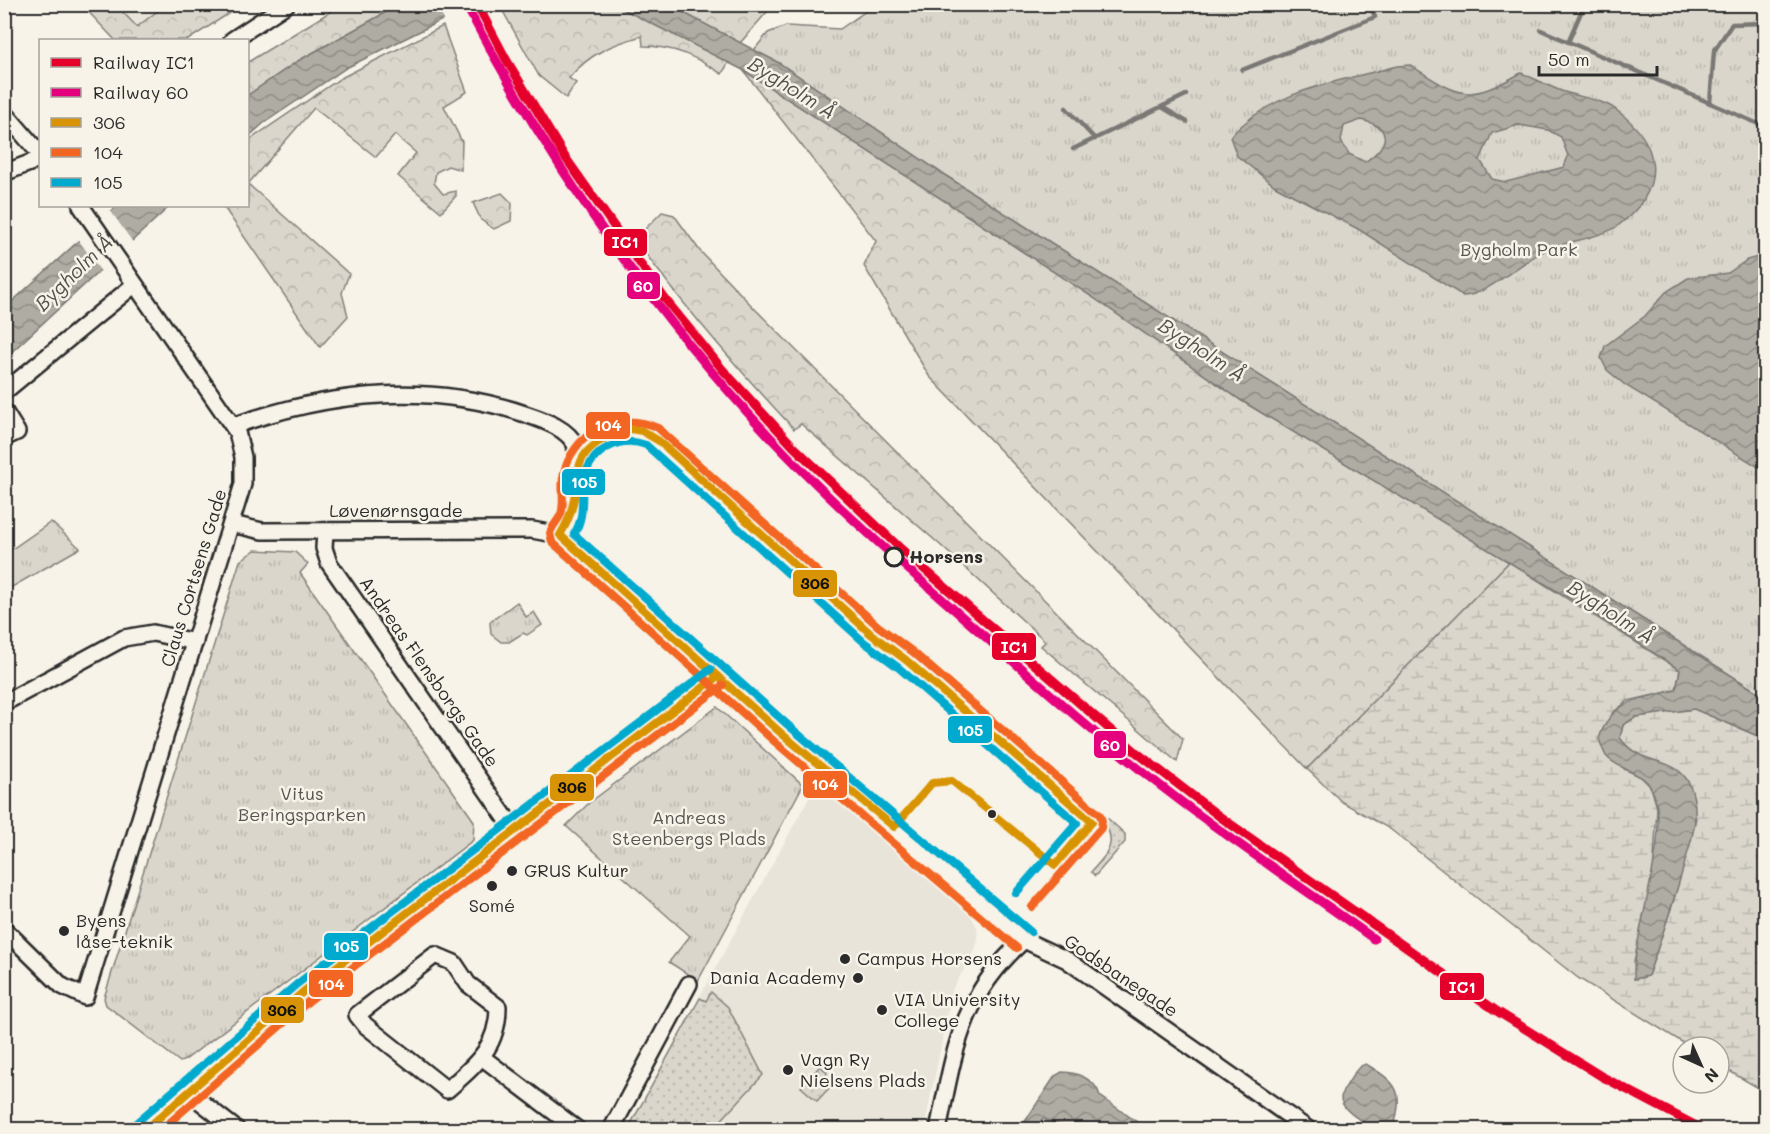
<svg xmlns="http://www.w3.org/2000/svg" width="1770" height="1134" viewBox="0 0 1770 1134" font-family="Mali,sans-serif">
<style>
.built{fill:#e8e4da}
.grass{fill:url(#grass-dots);stroke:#82807c;stroke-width:1.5}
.forest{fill:url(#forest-crowns);stroke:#82807c;stroke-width:1.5}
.wetland{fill:url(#wetland-marsh);stroke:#82807c;stroke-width:1.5}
.park{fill:url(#park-tufts);stroke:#82807c;stroke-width:1.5}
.water{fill:url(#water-waves);stroke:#7a7874;stroke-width:1.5;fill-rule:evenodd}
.pier{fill:#f7f3e8}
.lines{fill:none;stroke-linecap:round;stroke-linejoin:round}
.stream{stroke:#7a7874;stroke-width:4.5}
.minor-casing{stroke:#2b2b2b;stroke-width:20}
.minor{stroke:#f7f3e8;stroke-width:15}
.bus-1-casing{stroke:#f7f3e8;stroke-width:12}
.bus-2-casing{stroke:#f7f3e8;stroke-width:12}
.bus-3-casing{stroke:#f7f3e8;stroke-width:12}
.bus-1{stroke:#d89406;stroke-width:8}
.bus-2{stroke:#f26522;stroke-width:8}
.bus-3{stroke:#00a9ce;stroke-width:8}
.rail-1-casing{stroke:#f7f3e8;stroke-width:14}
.rail-2-casing{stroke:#f7f3e8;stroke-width:14}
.rail-1{stroke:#e4002b;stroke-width:9}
.rail-2{stroke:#e5007d;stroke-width:9}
.stop-dot{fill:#f7f3e8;stroke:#2b2b2b;stroke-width:3}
.bus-dot{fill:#2b2b2b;stroke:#f7f3e8;stroke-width:2}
.labels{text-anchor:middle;stroke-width:5;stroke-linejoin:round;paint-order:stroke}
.park-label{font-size:18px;fill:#575653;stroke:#f7f3e8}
.street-label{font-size:18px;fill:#2b2b2b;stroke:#f7f3e8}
.stop-label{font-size:18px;font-weight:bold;fill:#2b2b2b;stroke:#f7f3e8;text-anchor:start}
.poi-label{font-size:18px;fill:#2b2b2b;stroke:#f7f3e8;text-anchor:start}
.water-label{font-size:20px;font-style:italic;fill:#53524f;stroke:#f7f3e8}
.line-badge{stroke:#f7f3e8;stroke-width:2}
.badge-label{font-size:16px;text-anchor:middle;font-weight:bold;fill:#fff}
.pale-badge-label{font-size:16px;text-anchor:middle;font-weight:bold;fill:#111}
</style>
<defs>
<pattern id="grass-dots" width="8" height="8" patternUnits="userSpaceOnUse" patternTransform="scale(1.5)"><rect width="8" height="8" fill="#dad6cc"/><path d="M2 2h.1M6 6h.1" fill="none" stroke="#bbb8af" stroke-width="1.8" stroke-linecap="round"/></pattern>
<pattern id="forest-crowns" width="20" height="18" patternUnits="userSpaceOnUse" patternTransform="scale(1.5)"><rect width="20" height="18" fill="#dad6cc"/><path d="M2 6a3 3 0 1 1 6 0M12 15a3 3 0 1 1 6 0" fill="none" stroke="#bbb8af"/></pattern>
<pattern id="wetland-marsh" width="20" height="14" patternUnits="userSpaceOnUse" patternTransform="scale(1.5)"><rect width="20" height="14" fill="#dad6cc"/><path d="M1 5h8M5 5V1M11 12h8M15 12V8" fill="none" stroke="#bbb8af"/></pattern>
<pattern id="park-tufts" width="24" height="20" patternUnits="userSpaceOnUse" patternTransform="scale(1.5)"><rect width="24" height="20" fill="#dad6cc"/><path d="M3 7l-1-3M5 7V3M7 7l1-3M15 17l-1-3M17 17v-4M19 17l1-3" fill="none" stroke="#bbb8af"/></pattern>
<pattern id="water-waves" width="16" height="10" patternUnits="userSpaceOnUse" patternTransform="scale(1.5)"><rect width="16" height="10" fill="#afaca4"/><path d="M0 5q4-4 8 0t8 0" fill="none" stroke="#8f8c86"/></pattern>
</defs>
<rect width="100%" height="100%" fill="#f7f3e8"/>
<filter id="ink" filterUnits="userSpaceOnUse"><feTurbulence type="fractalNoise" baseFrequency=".0167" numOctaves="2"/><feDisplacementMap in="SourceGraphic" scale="12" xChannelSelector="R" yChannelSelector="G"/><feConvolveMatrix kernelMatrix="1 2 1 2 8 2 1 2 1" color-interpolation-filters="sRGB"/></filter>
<g filter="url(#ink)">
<g class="built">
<polygon points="93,5 191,5 144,40"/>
<polygon points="816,785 835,795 971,916 977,927 978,941 974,952 953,988 924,1129 626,1130"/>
</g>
<g class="grass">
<path d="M1061,776L1125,834V842L1095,876L1091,872C1096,866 1102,860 1106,854C1124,826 1081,801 1063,785Z"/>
<polygon points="711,992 728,1007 763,1075 713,1129 628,1129 700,998 706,1001"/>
<polygon points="820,1066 827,1072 824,1083 832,1085 817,1101 801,1087"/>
</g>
<g class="forest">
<path d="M506,4H587L621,8L729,62L722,74C696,57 674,46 643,46L642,36C612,44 589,54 569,78L576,83L566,98L539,76L500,6Z"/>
<polygon points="82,5 116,5 137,27 165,5 242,5 188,40 115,40"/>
<polygon points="341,5 399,5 298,61 248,95 248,62"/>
<polygon points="669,5 773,5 740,43"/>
<polygon points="443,26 467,92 444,106 462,142 461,170 448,166 436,172 434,183 443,194 456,191 456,196 441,212 398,176 416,153 395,135 376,157 314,108 248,184 349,274 342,293 348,316 320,347 223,206 248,206 248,141 341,78"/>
<polygon points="743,70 1091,296 1242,401 1509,562 1307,769 929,376 864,266 876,241"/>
<polygon points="502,193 512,203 511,221 494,229 481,220 473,203"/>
<path d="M662,212L674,215L700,251L753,307L1183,739L1177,762L1041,646L1045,642L1042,638L938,543L801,424L794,429C737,368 683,306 635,239Z"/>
</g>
<path class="wetland" d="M1509,562L1680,670L1676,690L1628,701L1612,713L1624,769L1641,777L1651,787L1657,808L1653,876L1634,961L1635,979L1648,976L1673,903L1696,818L1668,765C1647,759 1633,756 1620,738L1623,725L1636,717L1694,709L1765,739V1092L1719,1065V1047H1690L1578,978L1390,829L1342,802L1307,769Z"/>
<g class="park">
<polygon points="897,4 1765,5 1765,697 943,174 779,63 754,50 768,33 786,26 840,29 869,9"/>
<polygon points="51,522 80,548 5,591 5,554"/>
<polygon points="255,550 295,552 308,564 300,573 474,821 473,840 185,1060 180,1062 106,1005 104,998 240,561"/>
<polygon points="517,602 526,617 534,612 542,625 527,635 523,633 509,642 501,642 491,634 490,622"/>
<polygon points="717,707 803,785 698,981 669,962 690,936 566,826 589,803"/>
</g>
<g class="water">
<polygon points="399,5 506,5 444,19 346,68 264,123 248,137 248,95 298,61"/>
<path d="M588,5H669L779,63L943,174L1765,697V739L1694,709L1636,717L1623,725L1620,738C1640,766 1669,756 1685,777C1693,788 1696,804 1695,817C1695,831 1689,848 1685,862C1674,901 1661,939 1648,976L1634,979C1633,930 1674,828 1651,788C1642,771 1618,770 1606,756C1603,751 1601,744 1599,739C1611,699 1641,699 1676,690L1680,670L1580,605L1242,401L1091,296L743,70L621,8Z"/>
<path d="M1410,65C1461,97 1466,104 1521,73C1534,78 1546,85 1559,90C1576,97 1599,98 1615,109C1662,143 1667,189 1619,225C1602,238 1566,241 1546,250C1521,261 1487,296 1463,296L1358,229L1275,186L1237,156L1230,137C1273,89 1338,82 1397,66ZM1361,120C1394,128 1389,145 1365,162L1349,154L1341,141L1344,126ZM1519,125L1548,130L1561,137L1568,156L1564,167L1506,182L1492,179L1480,160L1492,133Z"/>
<polygon points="117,206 170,206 5,358 5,308"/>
<polygon points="1765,255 1766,255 1765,471 1625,385 1607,370 1601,358 1605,346 1645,316 1666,292 1688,278 1728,273 1747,260"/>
<path d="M1366,1064C1397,1083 1404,1090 1394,1126C1378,1134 1341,1113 1341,1098C1341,1092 1347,1085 1350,1080C1354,1073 1358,1066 1366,1064Z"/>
<path d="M1062,1072C1078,1072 1096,1080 1100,1096L1147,1129H1074L1042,1119L1039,1129H1020L1055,1076Z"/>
</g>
<g class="pier">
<polygon points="436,5 485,5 489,12 445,22"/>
<polygon points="110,210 134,244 102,273 77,238"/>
</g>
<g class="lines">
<g class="stream">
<polyline points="1541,30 1761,125"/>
<polyline points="1568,42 1582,10"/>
<polyline points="1242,70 1375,17 1370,4"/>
<polyline points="1710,103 1714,51 1732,24 1766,23"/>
<polyline points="1162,107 1187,122"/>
<polyline points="1066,108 1095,139"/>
<polyline points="1073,149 1186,95"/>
</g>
<g class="minor-casing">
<g id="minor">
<polyline points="232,40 287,4"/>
<polyline points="4,112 40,154"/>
<polyline points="4,173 40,159"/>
<polyline points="4,392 134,285"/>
<polyline points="4,411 17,432 4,438"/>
<path d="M233,426C329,392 431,381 528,415C546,421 568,429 576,446L571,522L560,535"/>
<polyline points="232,524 262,531 532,530 560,535 782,734 1024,940 1067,960 1309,1130"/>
<polyline points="325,532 324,548 329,563 515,831"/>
<polyline points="4,703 124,638 153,633 195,642"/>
<polyline points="4,929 62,986 85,997 243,484 243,457 237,432 81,206"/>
<path d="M435,955L454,963L468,984L498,1007C498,1048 475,1065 447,1090L365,1025L357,1015Z"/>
<polyline points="483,1058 578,1130"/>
<polyline points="187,1091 237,1130"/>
<polyline points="144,1130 303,992 717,677"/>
<polyline points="611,1130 689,984"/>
<path d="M938,1130C955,1049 960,997 1024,940"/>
</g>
</g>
<use href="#minor" class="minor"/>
<g class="bus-1-casing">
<g id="bus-1">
<path d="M630,429L642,431L659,441L871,634L906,660L1092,822L1055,865L952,781L932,783L894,827L782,734L560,535C593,482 552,452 630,429Z"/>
<polyline points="145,1130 303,992 717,677"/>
</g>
</g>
<g class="bus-2-casing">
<g id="bus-2">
<path d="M1017,948L775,742L552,542L550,533C552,526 558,521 561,514C565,502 561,489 563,477C571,433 618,409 658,428L878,626L913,652L1100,815L1102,821L1101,828L1032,907"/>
<polyline points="161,1130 310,1000 723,685"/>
</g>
</g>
<g class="bus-3-casing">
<g id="bus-3">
<path d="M1016,893L1077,823L899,668L864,642L646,445C620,435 591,450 584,479C580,498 586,515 574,534L789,726L1031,932"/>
<polyline points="137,1122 297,984 711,669"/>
</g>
</g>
<use href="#bus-1" class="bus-1"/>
<use href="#bus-2" class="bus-2"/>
<use href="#bus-3" class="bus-3"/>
<g class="rail-1-casing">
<polyline id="rail-1" points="477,4 506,59 563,154 665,299 723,370 793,446 901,549 1136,752 1219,816 1495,1010 1601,1076 1704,1130"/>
</g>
<g class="rail-2-casing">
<path id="rail-2" d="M468,9C554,171 658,320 785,453C849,519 919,579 989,640C1048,692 1107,745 1170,793C1236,844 1306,890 1374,939"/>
</g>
<use href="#rail-1" class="rail-1"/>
<use href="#rail-2" class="rail-2"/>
</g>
</g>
<circle class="stop-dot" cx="894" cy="557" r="9"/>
<g class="bus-dot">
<circle cx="992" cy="814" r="5"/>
<circle cx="512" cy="871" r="6"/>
<circle cx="492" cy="886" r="6"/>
<circle cx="64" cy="931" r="6"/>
<circle cx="845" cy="959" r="6"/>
<circle cx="858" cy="978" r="6"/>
<circle cx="882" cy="1010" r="6"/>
<circle cx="788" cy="1070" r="6"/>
</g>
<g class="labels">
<g class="park-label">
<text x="1519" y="256">Bygholm Park</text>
<text x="302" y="800">Vitus<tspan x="302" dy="21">Beringsparken</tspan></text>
<text x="689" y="824">Andreas<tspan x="689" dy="21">Steenbergs Plads</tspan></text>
</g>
<g class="street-label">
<text x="396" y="517">Løvenørnsgade</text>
<text transform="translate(194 578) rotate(-73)" y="6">Claus Cortsens Gade</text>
<text transform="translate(429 672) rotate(55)" y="6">Andreas Flensborgs Gade</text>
<text transform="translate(1121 976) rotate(34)" y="6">Godsbanegade</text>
</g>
<g class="stop-label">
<text x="909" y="563">Horsens</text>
</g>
<g class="poi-label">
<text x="524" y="877">GRUS Kultur</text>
<text x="492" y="912" text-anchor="middle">Somé</text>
<text x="76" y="927">Byens<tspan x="76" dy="21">låse-teknik</tspan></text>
<text x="857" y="965">Campus Horsens</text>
<text x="846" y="984" text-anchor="end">Dania Academy</text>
<text x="894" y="1006">VIA University<tspan x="894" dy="21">College</tspan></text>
<text x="800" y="1066">Vagn Ry<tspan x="800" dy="21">Nielsens Plads</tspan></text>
</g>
<g class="water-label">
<text transform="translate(792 88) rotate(32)" y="7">Bygholm Å</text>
<text transform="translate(74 273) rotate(-44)" y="7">Bygholm Å</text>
<text transform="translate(1202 350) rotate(33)" y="7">Bygholm Å</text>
<text transform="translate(1611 612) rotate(33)" y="7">Bygholm Å</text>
</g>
</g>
<g class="line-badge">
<rect x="603" y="228" width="45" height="29" rx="6" fill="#e4002b"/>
<rect x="626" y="271" width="35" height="29" rx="6" fill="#e5007d"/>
<rect x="585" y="411" width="46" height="29" rx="6" fill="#f26522"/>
<rect x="561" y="468" width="45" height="28" rx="6" fill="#00a9ce"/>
<rect x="792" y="569" width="46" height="29" rx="6" fill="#d89406"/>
<rect x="991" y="632" width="46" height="29" rx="6" fill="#e4002b"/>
<rect x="947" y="715" width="46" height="29" rx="6" fill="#00a9ce"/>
<rect x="1093" y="730" width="34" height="29" rx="6" fill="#e5007d"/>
<rect x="802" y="770" width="46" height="29" rx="6" fill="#f26522"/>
<rect x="549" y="773" width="46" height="29" rx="6" fill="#d89406"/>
<rect x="323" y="932" width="46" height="29" rx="6" fill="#00a9ce"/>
<rect x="308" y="969" width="46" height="29" rx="6" fill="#f26522"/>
<rect x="1439" y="972" width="46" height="29" rx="6" fill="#e4002b"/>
<rect x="260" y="996" width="45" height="28" rx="6" fill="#d89406"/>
</g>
<g class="badge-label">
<text x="625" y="248">IC1</text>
<text x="643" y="292">60</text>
<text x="608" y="431">104</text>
<text x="584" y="488">105</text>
<text x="1014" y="653">IC1</text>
<text x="970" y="736">105</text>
<text x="1110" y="751">60</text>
<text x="825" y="790">104</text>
<text x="346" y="952">105</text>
<text x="331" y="990">104</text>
<text x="1462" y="993">IC1</text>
</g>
<g class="pale-badge-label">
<text x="815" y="589">306</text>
<text x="572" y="793">306</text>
<text x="282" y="1016">306</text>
</g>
<rect width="1770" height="1134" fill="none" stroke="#f7f3e8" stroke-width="24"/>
<rect x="12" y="12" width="1746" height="1110" fill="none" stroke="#2b2b2b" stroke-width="2" filter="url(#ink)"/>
<rect x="39" y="39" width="210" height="168" fill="#f7f3e8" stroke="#a5a39c" stroke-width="1.5"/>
<rect x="51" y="58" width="30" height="9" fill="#e4002b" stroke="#a5a39c" stroke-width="1.5"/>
<text x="93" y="69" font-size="18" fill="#2b2b2b">Railway IC1</text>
<rect x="51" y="88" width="30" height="9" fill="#e5007d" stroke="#a5a39c" stroke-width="1.5"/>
<text x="93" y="99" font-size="18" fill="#2b2b2b">Railway 60</text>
<rect x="51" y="118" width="30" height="9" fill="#d89406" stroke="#a5a39c" stroke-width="1.5"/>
<text x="93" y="129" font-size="18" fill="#2b2b2b">306</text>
<rect x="51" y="148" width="30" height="9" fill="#f26522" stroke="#a5a39c" stroke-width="1.5"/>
<text x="93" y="159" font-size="18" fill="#2b2b2b">104</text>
<rect x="51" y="178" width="30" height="9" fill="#00a9ce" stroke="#a5a39c" stroke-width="1.5"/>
<text x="93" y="189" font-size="18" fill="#2b2b2b">105</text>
<g transform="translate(1701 1065) rotate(135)"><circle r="28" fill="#f7f3e8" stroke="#a5a39c" stroke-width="1.5"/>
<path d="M0-4.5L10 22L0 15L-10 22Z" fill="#2b2b2b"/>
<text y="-9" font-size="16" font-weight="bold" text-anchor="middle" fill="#2b2b2b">N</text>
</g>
<path d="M1539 66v9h118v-9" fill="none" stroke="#2b2b2b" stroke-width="3"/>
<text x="1548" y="66" font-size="18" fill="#2b2b2b" stroke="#f7f3e8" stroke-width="4.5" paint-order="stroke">50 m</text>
</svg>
